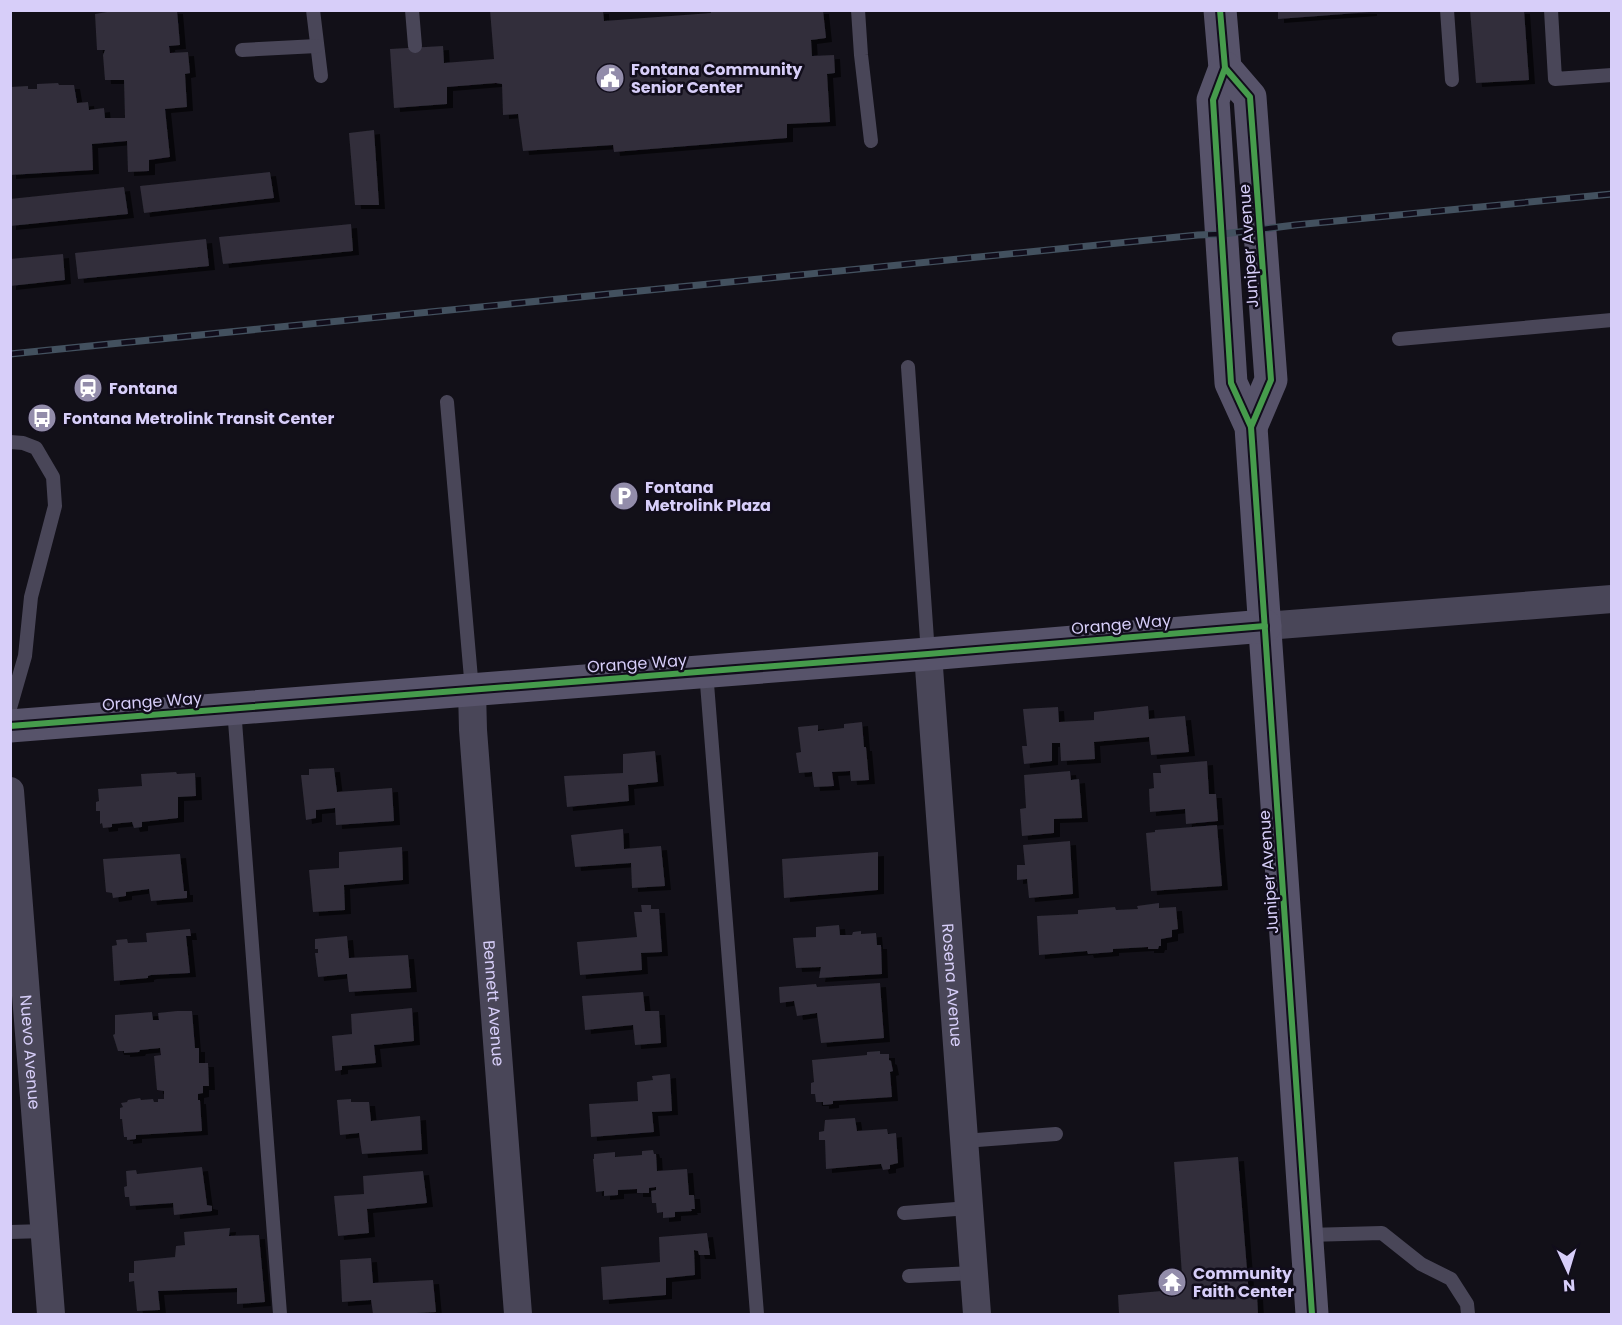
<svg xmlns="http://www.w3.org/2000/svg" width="1622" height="1325" viewBox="0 0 1622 1325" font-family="Poppins,sans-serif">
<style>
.building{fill:#312e3a;filter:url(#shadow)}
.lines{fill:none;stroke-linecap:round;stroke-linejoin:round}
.lane{stroke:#494658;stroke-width:14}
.street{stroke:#494658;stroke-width:28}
.secondary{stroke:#57536a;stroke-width:33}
.rail-casing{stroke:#43515f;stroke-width:7}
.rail{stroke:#110d1b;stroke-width:4.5;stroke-dasharray:14;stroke-linecap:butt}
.cycleway-casing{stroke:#110d1b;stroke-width:10}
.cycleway{stroke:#469c4c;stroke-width:6}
.labels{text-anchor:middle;stroke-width:5;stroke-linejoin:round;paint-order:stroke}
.poi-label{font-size:16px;font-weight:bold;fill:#d7cef9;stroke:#110d1b;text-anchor:start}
.street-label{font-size:16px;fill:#d7cef9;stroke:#110d1b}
</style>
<defs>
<filter id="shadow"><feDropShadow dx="6" dy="4" stdDeviation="0" flood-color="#0009"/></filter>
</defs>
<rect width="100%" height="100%" fill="#121018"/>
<g class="building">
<polygon points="119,10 177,10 180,45 169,46 170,53 188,52 190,73 185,74 187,107 165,109 170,157 149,160 149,171 128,172 127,141 92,144 93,170 10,175 10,87 28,86 28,89 37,89 37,84 58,83 59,85 74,85 77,103 88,102 89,110 104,108 105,118 125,118 124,80 105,80 103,55 105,50 97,50 95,14"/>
<polygon points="490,10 603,10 604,21 711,13 711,10 823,10 826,38 811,40 812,56 834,55 835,73 827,74 830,122 787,124 787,138 614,152 613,145 523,151 518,114 503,115 502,84 496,83 447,87 447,104 394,108 390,49 443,46 444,63 494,59"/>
<polygon points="1278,10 1371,10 1371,12 1278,19"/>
<polygon points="1470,10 1524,10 1529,80 1476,83"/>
<polygon points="374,130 379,205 355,205 349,133"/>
<polygon points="270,172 274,198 144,213 140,186"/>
<polygon points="124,187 128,214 10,226 10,199"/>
<polygon points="351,224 353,251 223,264 219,237"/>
<polygon points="206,239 209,266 78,279 75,253"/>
<polygon points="63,254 65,280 10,286 10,259"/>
<polygon points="1148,706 1149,719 1185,716 1189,752 1151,755 1149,737 1094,742 1095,759 1061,761 1060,743 1052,743 1052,761 1024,764 1022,746 1027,746 1023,709 1058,707 1059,722 1094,720 1094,712"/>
<polygon points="862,722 864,747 866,747 869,780 851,781 850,771 832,772 834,786 814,787 812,772 799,773 796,753 801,752 798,727 818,725 818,731 844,728 844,724"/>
<polygon points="655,751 658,782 628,785 629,801 567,807 564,776 623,773 623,754"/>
<polygon points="1207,761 1209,794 1216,794 1218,821 1186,824 1185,809 1150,812 1149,789 1154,788 1153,773 1161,773 1160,765"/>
<polygon points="334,768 337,792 392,788 394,821 336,825 335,808 316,810 316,818 306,820 301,775 309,775 309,769"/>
<polygon points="1070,771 1071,780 1079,779 1082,818 1054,819 1054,833 1022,836 1020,809 1026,808 1024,775"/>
<polygon points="176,772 177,774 195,773 196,796 178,797 178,818 142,822 142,827 134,828 132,822 112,824 112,827 103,828 102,823 100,824 100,811 96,811 96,802 99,801 98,789 142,786 141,774"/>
<polygon points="1217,825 1222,886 1151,891 1146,833 1155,832 1155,830"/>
<polygon points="623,829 624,849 661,846 665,886 632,888 631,863 575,867 571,835"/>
<polygon points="1070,841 1073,894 1029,898 1027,879 1017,880 1017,865 1025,865 1023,845"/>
<polygon points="402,847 403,880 344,885 345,910 313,912 309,870 339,868 339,852"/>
<polygon points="878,852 878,890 784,898 782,859"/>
<polygon points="180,854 184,891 187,891 187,898 151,901 149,889 126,892 126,896 113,898 112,893 106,892 103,859"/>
<polygon points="1159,903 1159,908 1176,907 1178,929 1172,930 1172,937 1161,939 1161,946 1159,946 1158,949 1148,949 1148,947 1113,949 1113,952 1088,954 1087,951 1039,955 1037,916 1078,914 1078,910 1115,907 1116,910 1138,909 1137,906"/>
<polygon points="641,905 651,905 651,909 659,909 662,952 641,953 642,970 580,975 577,942 637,937 634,912 642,912"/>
<polygon points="839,925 840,935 852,935 853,932 861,931 861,934 876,933 877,945 881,945 882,974 819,978 821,967 796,968 793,938 816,937 816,927"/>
<polygon points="190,929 191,936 186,936 190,973 151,975 148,976 148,978 114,981 112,946 117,945 116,940 127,939 128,943 147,942 146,933"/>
<polygon points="347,936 349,958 408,955 411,988 349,992 347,974 318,977 315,953 318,953 318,949 315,949 315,939"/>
<polygon points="880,983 884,1038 821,1043 817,1013 797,1016 794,1001 780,1003 779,987 816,984 817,987"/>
<polygon points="643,992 645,1011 659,1011 661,1043 635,1045 633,1025 585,1030 582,996"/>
<polygon points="412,1008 414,1041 374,1045 376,1063 342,1066 342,1070 335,1071 332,1036 352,1034 351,1014"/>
<polygon points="177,1011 192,1011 195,1048 199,1048 199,1063 208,1063 209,1086 203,1086 203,1093 198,1094 198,1100 200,1100 202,1131 136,1135 136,1139 127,1140 127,1137 124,1137 122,1119 120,1119 120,1108 123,1107 121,1103 127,1102 128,1100 140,1098 141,1100 153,1099 154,1102 158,1102 158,1099 164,1099 164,1091 157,1090 154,1056 161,1055 160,1048 140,1050 139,1052 124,1053 124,1051 118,1051 113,1035 115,1034 115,1015 152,1012 153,1020 159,1020 158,1013"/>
<polygon points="880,1051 880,1054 889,1054 889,1060 891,1061 893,1071 890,1072 892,1097 833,1101 833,1104 823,1105 823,1102 816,1102 815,1094 811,1094 811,1083 814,1082 812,1060 867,1055 867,1052"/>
<polygon points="670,1074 672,1111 652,1112 654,1132 591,1137 589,1104 638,1101 637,1082 653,1080 652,1076"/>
<polygon points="351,1099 351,1102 369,1102 371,1121 420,1116 422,1150 362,1154 359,1133 340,1135 337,1100"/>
<polygon points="855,1118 857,1131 887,1129 888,1134 896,1133 898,1163 890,1165 890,1169 883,1170 881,1164 826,1169 825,1140 819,1140 819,1132 824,1131 825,1120"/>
<polygon points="653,1150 654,1154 656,1154 657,1171 687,1169 689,1195 694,1195 695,1209 691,1209 692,1211 675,1212 675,1217 663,1218 663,1212 657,1213 656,1203 652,1203 651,1191 656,1190 656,1187 649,1188 649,1193 637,1193 637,1189 618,1190 618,1195 604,1196 604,1191 596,1192 593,1159 594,1159 594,1154 615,1152 615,1157 642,1155 642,1151"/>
<polygon points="1238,1157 1249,1295 1257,1295 1258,1314 1119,1314 1118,1295 1183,1289 1174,1162"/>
<polygon points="202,1167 207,1205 212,1206 212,1211 174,1215 173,1203 130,1206 129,1197 125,1197 124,1187 127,1186 126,1171 136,1170 137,1174"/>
<polygon points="423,1171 427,1203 367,1209 369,1233 338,1236 334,1196 364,1194 363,1176"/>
<polygon points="230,1228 229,1236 259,1235 265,1302 237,1304 237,1288 158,1291 160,1310 137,1311 134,1281 129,1282 129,1273 134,1273 134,1261 175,1257 176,1246 185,1245 184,1232"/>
<polygon points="707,1233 710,1255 699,1255 698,1251 694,1250 695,1275 666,1278 666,1295 603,1300 601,1267 660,1262 659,1237"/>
<polygon points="371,1258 373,1283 433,1280 436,1312 398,1314 373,1314 371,1300 342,1302 340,1260"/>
</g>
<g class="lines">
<g class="lane">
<polyline points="313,10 321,76"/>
<polyline points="412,10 415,46"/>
<polyline points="858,10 861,55 871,141"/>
<polyline points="1447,10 1452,80"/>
<polyline points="1551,10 1555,79 1612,75"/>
<polyline points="242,50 317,46"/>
<polyline points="1399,339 1612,320"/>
<polyline points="908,367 928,654"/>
<polyline points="447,402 472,690"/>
<polyline points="10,442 23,443 36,448 53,477 55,506 31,597 25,656 10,708"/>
<polyline points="706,671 757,1314"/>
<polyline points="234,708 280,1314"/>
<polyline points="964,1141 1056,1134"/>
<polyline points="904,1213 969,1208"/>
<polyline points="10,1232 45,1231"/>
<polyline points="1307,1235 1382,1233 1421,1264 1451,1279 1467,1304 1468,1314"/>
<polyline points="909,1276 974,1273"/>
</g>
<g class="street">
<polyline points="1265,626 1612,599"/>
<path id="s1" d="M928,654L977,1314"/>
<path id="s2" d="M472,690L473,730L518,1314"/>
<path id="s3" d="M10,791L51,1314"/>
</g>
<g class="secondary">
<polyline points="1220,10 1225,68 1213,100 1231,383 1251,427 1312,1314"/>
<polyline points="1225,68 1250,97 1271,380 1251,427"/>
<polyline points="10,726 928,654 1265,626"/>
</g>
<g class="rail-casing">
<polyline id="rail" points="10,354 1198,235 1223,234 1295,225 1612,194"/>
</g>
<use href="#rail" class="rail"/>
<g class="cycleway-casing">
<g id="cycleway">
<polyline points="1220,10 1225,68 1213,100 1231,383 1251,427 1312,1314"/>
<polyline points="1225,68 1250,97 1271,380 1251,427"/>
<polyline points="10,726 928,654 1265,626"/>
</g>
</g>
<use href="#cycleway" class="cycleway"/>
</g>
<defs>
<g id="civic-disc" transform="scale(1.5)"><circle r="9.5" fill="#928caa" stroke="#110d1b"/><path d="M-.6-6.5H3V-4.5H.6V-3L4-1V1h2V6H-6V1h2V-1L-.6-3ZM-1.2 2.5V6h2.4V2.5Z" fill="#fff"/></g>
<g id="station-disc" transform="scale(1.5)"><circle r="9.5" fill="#928caa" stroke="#110d1b"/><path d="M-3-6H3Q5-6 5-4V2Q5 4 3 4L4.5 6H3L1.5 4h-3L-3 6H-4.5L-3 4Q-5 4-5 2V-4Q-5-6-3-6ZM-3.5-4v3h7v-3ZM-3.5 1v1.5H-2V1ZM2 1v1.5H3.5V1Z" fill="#fff"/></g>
<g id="bus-disc" transform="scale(1.5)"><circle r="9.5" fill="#928caa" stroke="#110d1b"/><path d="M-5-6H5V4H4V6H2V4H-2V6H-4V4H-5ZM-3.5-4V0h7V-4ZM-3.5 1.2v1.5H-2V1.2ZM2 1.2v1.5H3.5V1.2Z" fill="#fff"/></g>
<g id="parking-disc" transform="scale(1.5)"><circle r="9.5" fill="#928caa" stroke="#110d1b"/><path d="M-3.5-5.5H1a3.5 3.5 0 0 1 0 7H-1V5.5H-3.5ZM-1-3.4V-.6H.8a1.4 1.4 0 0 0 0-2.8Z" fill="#fff"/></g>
<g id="temple-disc" transform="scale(1.5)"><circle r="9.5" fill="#928caa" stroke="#110d1b"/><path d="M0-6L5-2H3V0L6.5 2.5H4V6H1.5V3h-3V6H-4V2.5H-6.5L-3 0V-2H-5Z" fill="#fff"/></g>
</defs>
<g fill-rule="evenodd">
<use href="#civic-disc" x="610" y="78"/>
<use href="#station-disc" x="88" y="388"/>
<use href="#bus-disc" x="42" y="418"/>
<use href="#parking-disc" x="624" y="496"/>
<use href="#temple-disc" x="1172" y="1282"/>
</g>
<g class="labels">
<g class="poi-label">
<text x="631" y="75">Fontana Community<tspan x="631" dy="18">Senior Center</tspan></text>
<text x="109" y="394">Fontana</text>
<text x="63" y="424">Fontana Metrolink Transit Center</text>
<text x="645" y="493">Fontana<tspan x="645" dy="18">Metrolink Plaza</tspan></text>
<text x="1193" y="1279">Community<tspan x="1193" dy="18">Faith Center</tspan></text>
</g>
<g class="street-label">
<text transform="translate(1248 246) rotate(-94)" y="6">Juniper Avenue</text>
<text transform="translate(1121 624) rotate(-5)" y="6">Orange Way</text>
<text transform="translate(637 663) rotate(-4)" y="6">Orange Way</text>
<text transform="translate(152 701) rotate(-4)" y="6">Orange Way</text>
<text transform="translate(1268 872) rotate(-94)" y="6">Juniper Avenue</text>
<text dy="6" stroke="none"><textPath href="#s1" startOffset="332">Rosena Avenue</textPath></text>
<text dy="6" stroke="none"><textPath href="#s2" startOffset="314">Bennett Avenue</textPath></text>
<text dy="6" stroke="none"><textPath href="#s3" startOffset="262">Nuevo Avenue</textPath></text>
</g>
</g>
<rect width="1622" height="1325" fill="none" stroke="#d7cef9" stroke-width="24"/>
<g transform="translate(1568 1271) rotate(176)" stroke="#110d1b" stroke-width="4.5" paint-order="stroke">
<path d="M0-4.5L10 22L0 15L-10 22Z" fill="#d7cef9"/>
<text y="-9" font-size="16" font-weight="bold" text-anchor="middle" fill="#d7cef9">N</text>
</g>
</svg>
